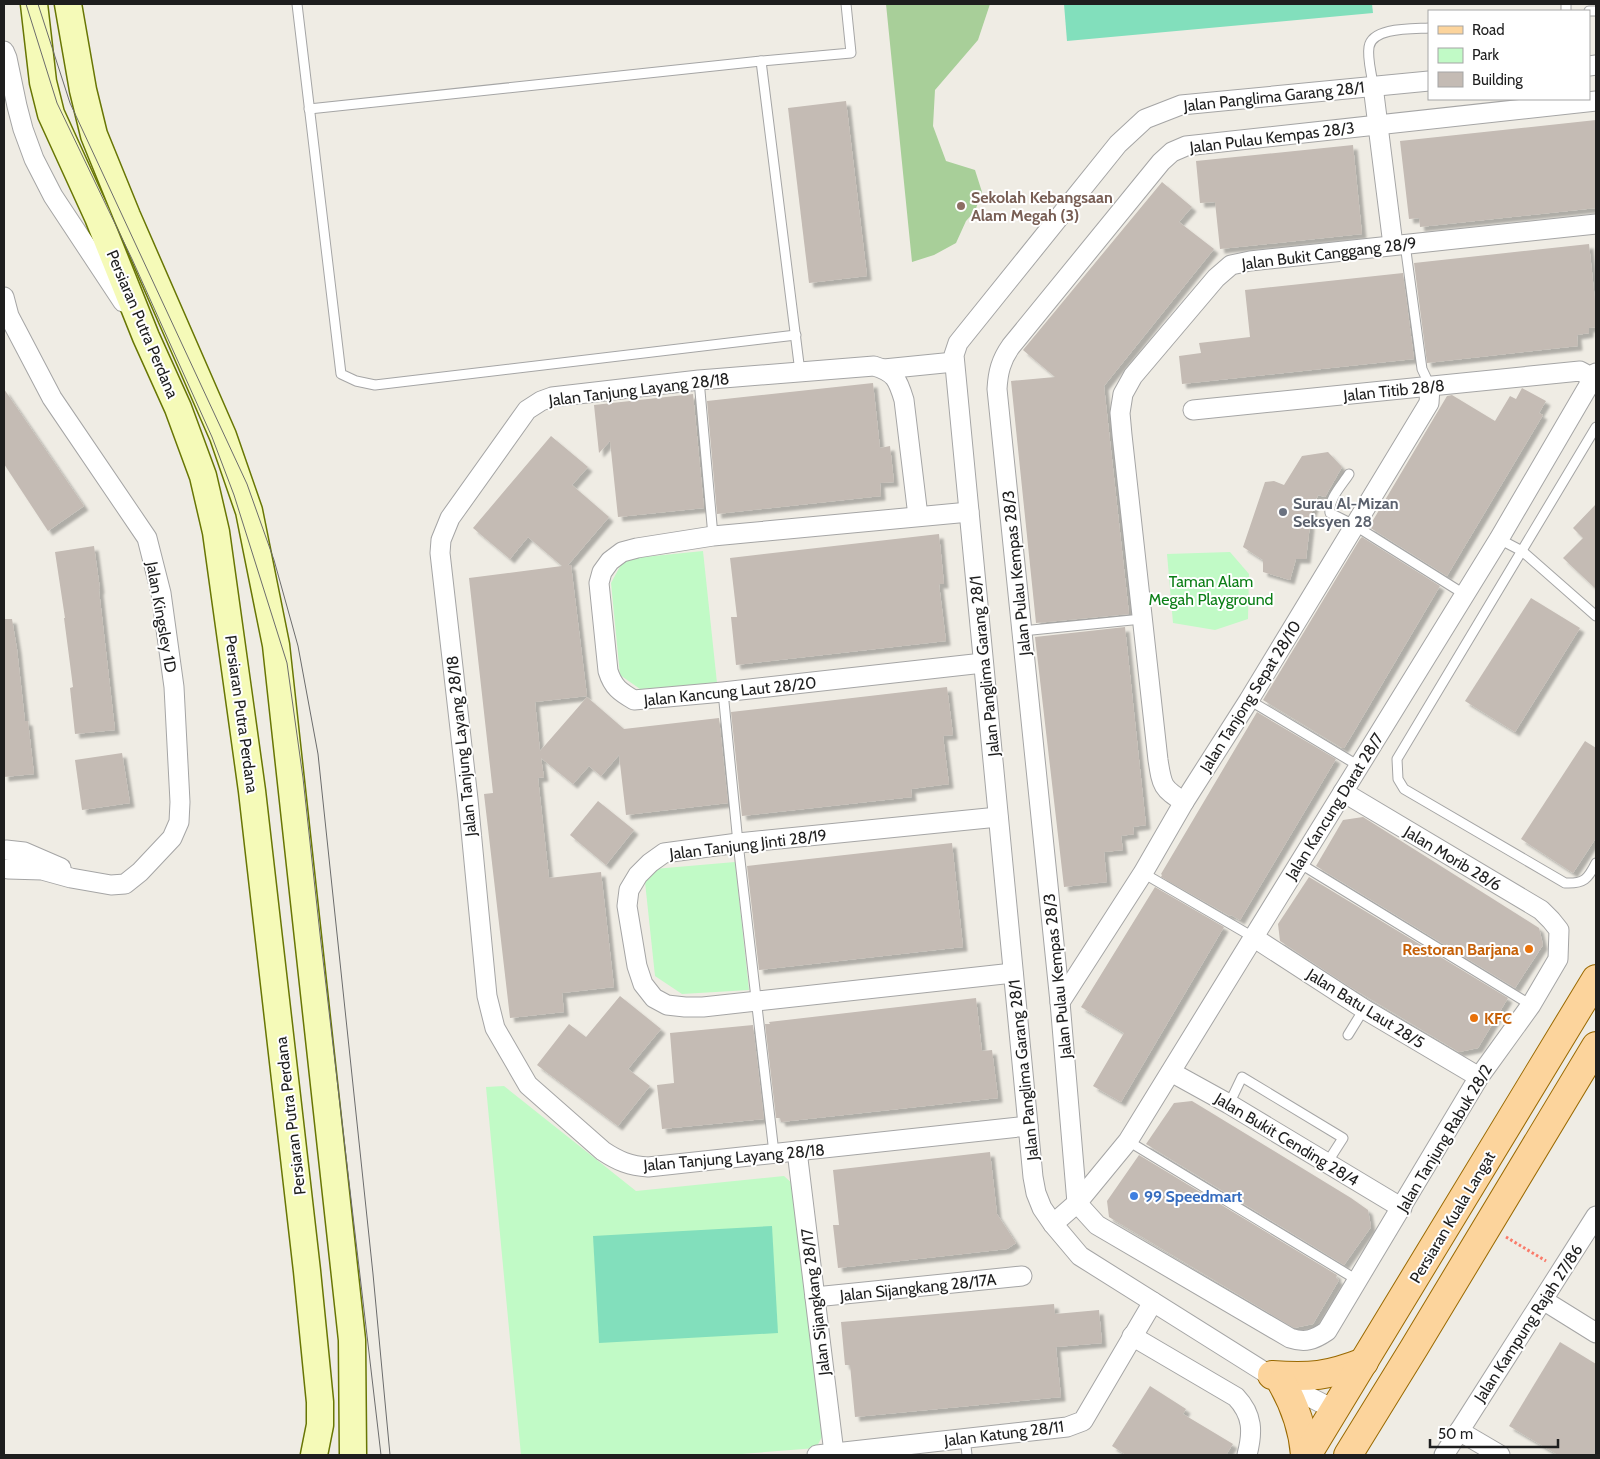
<svg xmlns="http://www.w3.org/2000/svg" width="1600" height="1459" viewBox="0 0 1600 1459" font-family="Cabin,sans-serif">
<style>
.forest{fill:#a8cf99}
.park{fill:#c1fac6}
.pitch{fill:#82dfbc}
.building{fill:#c4bbb4;filter:url(#shadow)}
.lines{fill:none;stroke-linecap:round;stroke-linejoin:round}
.service-casing{stroke:#a5a5a5;stroke-width:11}
.minor-casing{stroke:#a5a5a5;stroke-width:21}
.secondary-casing{stroke:#687604;stroke-width:29}
.primary-casing{stroke:#996900;stroke-width:30}
.path{stroke:#fa7b6a;stroke-width:3;stroke-dasharray:2.5 2.5;stroke-linecap:butt}
.service{stroke:#fff;stroke-width:9}
.minor{stroke:#fff;stroke-width:19}
.secondary{stroke:#f5fab8;stroke-width:26}
.primary{stroke:#fcd49c;stroke-width:28}
.tram{stroke:#6c6c6c;stroke-width:1}
.education-dot{fill:#8d6e63;stroke:#fff;stroke-width:2}
.worship-dot{fill:#6b7280;stroke:#fff;stroke-width:2}
.food-dot{fill:#e8710a;stroke:#fff;stroke-width:2}
.shop-dot{fill:#3f7fe0;stroke:#fff;stroke-width:2}
.labels{text-anchor:middle;stroke-width:4;stroke-linejoin:round;paint-order:stroke}
.street-label{font-size:16px;fill:#1e1e1e;stroke:#fff}
.education-label{font-size:16px;font-weight:bold;fill:#785e54;stroke:#fff;text-anchor:start}
.worship-label{font-size:16px;font-weight:bold;fill:#5b616d;stroke:#fff;text-anchor:start}
.park-label{font-size:16px;fill:#0b7e16;stroke:#fff}
.food-label{font-size:16px;font-weight:bold;fill:#c56008;stroke:#fff;text-anchor:end}
.shop-label{font-size:16px;font-weight:bold;fill:#366cbe;stroke:#fff;text-anchor:start}
</style>
<defs>
<filter id="shadow"><feDropShadow dx="4.5" dy="4.5" stdDeviation="1" flood-color="#0004"/></filter>
</defs>
<rect width="100%" height="100%" fill="#efece4"/>
<polygon class="forest" points="886,4 990,4 978,40 935,90 933,126 946,161 975,170 982,192 975,211 966,221 956,243 934,255 912,262"/>
<g class="park">
<polygon points="703,551 717,683 640,689 620,675 611,583 624,559"/>
<polygon points="1230,552 1249,574 1248,619 1215,630 1173,623 1167,554"/>
<polygon points="735,862 749,990 682,994 655,976 645,882 654,869"/>
<polygon points="504,1086 636,1191 784,1176 794,1185 823,1435 816,1448 729,1455 521,1455 486,1087"/>
</g>
<g class="pitch">
<polygon points="1064,4 1372,4 1373,13 1067,41"/>
<polygon points="772,1226 778,1333 599,1343 593,1236"/>
</g>
<g class="building">
<polygon points="846,101 867,276 809,283 788,108"/>
<polygon points="1596,120 1596,208 1420,227 1419,218 1409,219 1400,141"/>
<polygon points="1353,145 1362,234 1220,249 1215,202 1200,203 1196,161"/>
<polygon points="1162,182 1192,207 1179,222 1214,249 1104,386 1129,614 1036,623 1011,381 1055,377 1023,350"/>
<polygon points="1589,244 1595,300 1596,300 1596,327 1589,328 1589,333 1577,335 1578,346 1427,363 1414,263"/>
<polygon points="1403,273 1414,359 1182,384 1179,356 1201,353 1199,343 1250,337 1245,290"/>
<polygon points="873,383 880,448 890,446 894,482 880,483 881,496 717,514 707,401"/>
<polygon points="1522,388 1546,401 1539,413 1543,415 1447,576 1369,527 1447,396 1452,395 1495,421 1510,396 1516,399"/>
<polygon points="4,389 84,506 48,531 4,464"/>
<polygon points="693,394 704,508 618,517 610,441 599,453 594,405"/>
<polygon points="551,436 588,467 572,485 609,517 568,565 571,565 587,696 535,702 540,751 587,697 624,729 719,718 728,803 626,815 619,755 601,776 589,766 573,784 541,758 544,777 538,778 549,878 601,872 614,987 562,993 564,1012 510,1018 484,794 493,793 469,578 562,566 528,537 510,559 473,528"/>
<polygon points="1328,452 1342,467 1325,497 1318,495 1308,523 1310,525 1306,559 1296,559 1290,580 1263,572 1263,560 1243,547 1265,482 1274,481 1284,485 1302,456"/>
<polygon points="1596,504 1596,589 1563,558 1583,538 1573,528"/>
<polygon points="939,534 944,584 939,584 946,641 736,665 731,617 737,617 730,558"/>
<polygon points="1362,537 1440,586 1352,735 1344,748 1342,748 1263,700 1360,539"/>
<polygon points="94,546 100,589 99,590 115,730 75,734 70,688 73,687 64,618 65,618 55,552"/>
<polygon points="1531,598 1580,628 1515,732 1465,701"/>
<polygon points="4,619 12,619 17,649 25,721 28,721 34,774 4,777"/>
<polygon points="1125,627 1146,825 1133,827 1134,834 1121,836 1123,850 1104,852 1107,882 1064,887 1035,637"/>
<polygon points="947,687 953,735 943,736 949,784 911,789 912,797 742,816 731,712"/>
<polygon points="1257,712 1336,759 1240,920 1231,915 1230,916 1161,877 1162,875 1161,874"/>
<polygon points="1585,741 1596,748 1596,838 1573,873 1521,839"/>
<polygon points="122,753 130,803 82,810 75,760"/>
<polygon points="598,801 634,830 606,865 570,835"/>
<polygon points="1363,817 1539,928 1543,945 1515,988 1316,866 1343,820"/>
<polygon points="952,843 963,947 759,970 747,866"/>
<polygon points="1309,877 1508,998 1478,1048 1459,1052 1347,985 1280,941 1278,924"/>
<polygon points="1155,887 1224,927 1121,1102 1093,1086 1124,1033 1081,1007"/>
<polygon points="620,996 661,1029 628,1069 650,1086 618,1126 537,1065 569,1024 586,1037"/>
<polygon points="976,998 982,1051 992,1050 998,1098 781,1122 780,1118 776,1118 765,1024 770,1024 769,1022"/>
<polygon points="753,1025 764,1119 662,1129 657,1085 674,1083 670,1033"/>
<polygon points="1192,1101 1351,1198 1368,1210 1371,1227 1344,1265 1146,1144 1174,1103"/>
<polygon points="990,1152 997,1214 1016,1243 1007,1249 838,1268 833,1225 839,1225 833,1170"/>
<polygon points="1139,1155 1337,1275 1336,1278 1339,1280 1313,1324 1294,1328 1109,1217 1107,1201"/>
<polygon points="1054,1304 1055,1314 1099,1310 1102,1343 1056,1347 1061,1397 855,1417 850,1365 845,1365 841,1322"/>
<polygon points="1560,1342 1596,1364 1596,1455 1558,1455 1509,1426"/>
<polygon points="1150,1386 1186,1409 1183,1414 1233,1444 1226,1455 1126,1455 1112,1446"/>
</g>
<g class="lines">
<g class="service-casing">
<g id="service">
<polyline points="297,4 341,374 356,381 375,385 796,335"/>
<polyline points="1566,4 1566,11"/>
<polyline points="1589,11 1596,11"/>
<polyline points="761,61 800,372"/>
<path d="M1373,86C1372,74 1367,59 1369,47C1372,27 1413,29 1429,28"/>
<polyline points="309,109 761,61 851,53 846,4"/>
<polyline points="1405,244 1422,369 1430,386"/>
<polyline points="699,380 713,536"/>
<path d="M1596,427L1397,759L1398,779L1404,789L1565,883C1584,884 1588,879 1596,863"/>
<path d="M1349,474C1342,485 1328,499 1330,513L1354,525L1464,594"/>
<polyline points="1499,539 1522,551 1596,616"/>
<polyline points="1022,631 1142,619"/>
<polyline points="723,692 738,843 774,1153"/>
<polyline points="1249,700 1359,766"/>
<polyline points="1299,863 1531,1005"/>
<polyline points="1143,873 1253,937"/>
<polyline points="1348,1035 1364,1009"/>
<polyline points="1229,1104 1242,1077 1343,1138 1327,1163"/>
<polyline points="1128,1141 1357,1280"/>
<polyline points="965,1438 967,1455"/>
</g>
</g>
<g class="minor-casing">
<g id="minor">
<polyline points="4,51 7,58 17,106 23,129 34,159 53,196 123,302"/>
<polyline points="1589,66 1596,65"/>
<polyline points="1373,86 1393,245"/>
<polyline points="4,297 9,316 52,398 147,538 161,593 174,687 180,802 179,822 172,838 140,872 125,884 111,885 71,878 42,870 8,869"/>
<polyline points="884,369 954,362"/>
<polyline points="1193,410 1580,371 1593,378"/>
<path d="M969,512L713,536L637,548L622,552L610,561L602,572L599,583L608,671C613,687 620,692 634,700L723,692L983,663"/>
<path d="M918,516L904,400C898,380 895,372 874,366L699,380L552,397L541,401L527,410L450,518L441,540L440,553L468,799L487,996L495,1028L528,1085L603,1151C618,1161 630,1166 648,1167L1028,1126"/>
<path d="M1343,792L1541,910L1551,920L1559,930L1558,959L1531,1005L1479,1077L1327,1331C1314,1340 1305,1343 1290,1338L1097,1225L1077,1203L1060,1002L997,389C998,372 1001,360 1011,346L1161,162L1172,152L1186,146L1596,101"/>
<path d="M1184,802C1162,788 1162,786 1158,760L1122,435L1120,413L1123,394L1133,376L1216,278L1231,265L1250,261L1596,224"/>
<polyline points="998,817 738,843 664,853 650,863 638,875 629,890 627,906 637,966 643,984 654,998 667,1005 685,1007 703,1007 1013,973"/>
<polyline points="6,850 24,852 61,868"/>
<polyline points="1253,937 1364,1009 1479,1077"/>
<polyline points="1060,1002 1143,873 1184,802 1249,700 1429,403 1430,387"/>
<polyline points="1171,1072 1229,1104 1402,1208"/>
<polyline points="797,1151 834,1453"/>
<polyline points="1053,1224 1077,1203 1128,1141 1499,539 1596,373"/>
<polyline points="815,1297 1022,1276"/>
<polyline points="1543,1300 1596,1333"/>
<path d="M1132,1336L1236,1397C1253,1415 1253,1432 1247,1455"/>
<polyline points="1335,1410 1282,1383 1080,1256 1053,1224 1042,1208 1036,1193 1033,1177 954,355 958,343 966,333 1118,144 1145,119 1181,105 1429,81"/>
<polyline points="1459,1431 1500,1455"/>
<polyline points="817,1455 1067,1427 1083,1421 1153,1302"/>
<polyline points="1444,1455 1596,1216"/>
</g>
</g>
<g class="secondary-casing">
<g id="secondary">
<polyline points="34,4 43,82 51,114 98,217 146,337 178,408 203,476 216,532 252,791 307,1271 320,1402 320,1425 314,1455"/>
<polyline points="68,4 83,90 94,135 127,216 223,436 249,511 276,645 352,1340 353,1455"/>
</g>
</g>
<g class="primary-casing">
<g id="primary">
<path d="M1272,1375C1310,1378 1328,1376 1364,1362"/>
<path d="M1282,1383C1295,1406 1303,1429 1305,1455"/>
<polyline points="1307,1455 1596,979"/>
<polyline points="1348,1455 1414,1348 1596,1046"/>
</g>
</g>
<polyline class="path" points="1506,1237 1546,1261"/>
<use href="#service" class="service"/>
<use href="#minor" class="minor"/>
<use href="#secondary" class="secondary"/>
<use href="#primary" class="primary"/>
<g class="tram">
<polyline points="26,4 57,103 132,259 212,437 234,495 287,663 303,778 320,934 381,1455"/>
<polyline points="38,4 70,103 247,484 274,560 298,646 318,754 373,1274 390,1455"/>
</g>
</g>
<circle class="education-dot" cx="961" cy="206" r="5"/>
<circle class="worship-dot" cx="1283" cy="512" r="5"/>
<g class="food-dot">
<circle cx="1529" cy="949" r="5"/>
<circle cx="1474" cy="1018" r="5"/>
</g>
<circle class="shop-dot" cx="1134" cy="1196" r="5"/>
<g class="labels">
<g class="street-label">
<text transform="translate(1274 96) rotate(-6)" y="6">Jalan Panglima Garang 28/1</text>
<text transform="translate(1272 137) rotate(-7)" y="6">Jalan Pulau Kempas 28/3</text>
<text transform="translate(1329 253) rotate(-7)" y="6">Jalan Bukit Canggang 28/9</text>
<text transform="translate(143 324) rotate(67)" y="6">Persiaran Putra Perdana</text>
<text transform="translate(639 389) rotate(-7)" y="6">Jalan Tanjung Layang 28/18</text>
<text transform="translate(1394 390) rotate(-6)" y="6">Jalan Titib 28/8</text>
<text transform="translate(1016 573) rotate(-96)" y="6">Jalan Pulau Kempas 28/3</text>
<text transform="translate(162 617) rotate(80)" y="6">Jalan Kingsley 1D</text>
<text transform="translate(984 666) rotate(-96)" y="6">Jalan Panglima Garang 28/1</text>
<text transform="translate(730 691) rotate(-6)" y="6">Jalan Kancung Laut 28/20</text>
<text transform="translate(1250 696) rotate(-58)" y="6">Jalan Tanjong Sepat 28/10</text>
<text transform="translate(242 714) rotate(82)" y="6">Persiaran Putra Perdana</text>
<text transform="translate(461 746) rotate(-96)" y="6">Jalan Tanjung Layang 28/18</text>
<text transform="translate(1334 806) rotate(-58)" y="6">Jalan Kancung Darat 28/7</text>
<text transform="translate(748 844) rotate(-7)" y="6">Jalan Tanjung Jinti 28/19</text>
<text transform="translate(1453 858) rotate(31)" y="6">Jalan Morib 28/6</text>
<text transform="translate(1057 976) rotate(-96)" y="6">Jalan Pulau Kempas 28/3</text>
<text transform="translate(1366 1008) rotate(32)" y="6">Jalan Batu Laut 28/5</text>
<text transform="translate(1023 1070) rotate(-96)" y="6">Jalan Panglima Garang 28/1</text>
<text transform="translate(290 1116) rotate(-97)" y="6">Persiaran Putra Perdana</text>
<text transform="translate(1444 1138) rotate(-59)" y="6">Jalan Tanjung Rabuk 28/2</text>
<text transform="translate(1287 1139) rotate(31)" y="6">Jalan Bukit Cending 28/4</text>
<text transform="translate(734 1157) rotate(-5)" y="6">Jalan Tanjung Layang 28/18</text>
<text transform="translate(1452 1217) rotate(-59)" y="6">Persiaran Kuala Langat</text>
<text transform="translate(918 1287) rotate(-6)" y="6">Jalan Sijangkang 28/17A</text>
<text transform="translate(815 1302) rotate(-97)" y="6">Jalan Sijangkang 28/17</text>
<text transform="translate(1528 1323) rotate(-57)" y="6">Jalan Kampung Rajah 27/86</text>
<text transform="translate(1004 1433) rotate(-7)" y="6">Jalan Katung 28/11</text>
</g>
<g class="education-label">
<text x="971" y="203">Sekolah Kebangsaan<tspan x="971" dy="18">Alam Megah (3)</tspan></text>
</g>
<g class="worship-label">
<text x="1293" y="509">Surau Al-Mizan<tspan x="1293" dy="18">Seksyen 28</tspan></text>
</g>
<g class="park-label">
<text x="1211" y="587">Taman Alam<tspan x="1211" dy="18">Megah Playground</tspan></text>
</g>
<g class="food-label">
<text x="1519" y="955">Restoran Barjana</text>
<text x="1484" y="1024" text-anchor="start">KFC</text>
</g>
<g class="shop-label">
<text x="1144" y="1202">99 Speedmart</text>
</g>
</g>
<rect width="1600" height="1459" fill="none" stroke="#1e1e1e" stroke-width="10"/>
<rect x="1428" y="10" width="162" height="90" fill="#ffffff" stroke="#a5a5a5"/>
<rect x="1438" y="26" width="25" height="8" fill="#fcd49c" stroke="#a5a5a5"/>
<text x="1472" y="35" font-size="15" fill="#1e1e1e">Road</text>
<rect x="1438" y="48" width="25" height="15" fill="#c1fac6" stroke="#a5a5a5"/>
<text x="1472" y="60" font-size="15" fill="#1e1e1e">Park</text>
<rect x="1438" y="72" width="25" height="15" fill="#c4bbb4" stroke="#a5a5a5"/>
<text x="1472" y="85" font-size="15" fill="#1e1e1e">Building</text>
<path d="M1430 1439v8h128v-8" fill="none" stroke="#1e1e1e" stroke-width="2.5"/>
<text x="1438" y="1439" font-size="15" fill="#1e1e1e" stroke="#ffffff" stroke-width="4" paint-order="stroke">50 m</text>
</svg>
